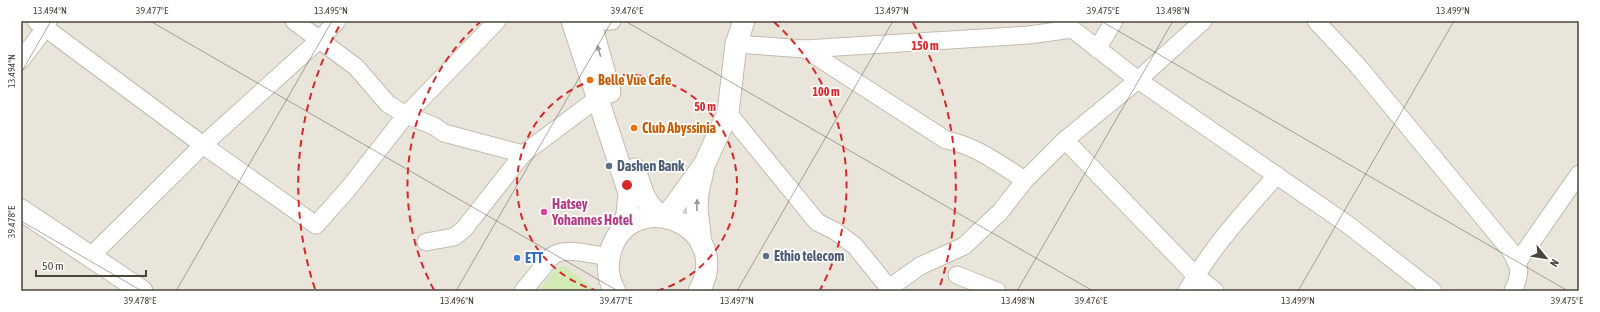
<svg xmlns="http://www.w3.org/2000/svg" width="1600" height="312" viewBox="0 0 1600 312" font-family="'Asap Condensed',sans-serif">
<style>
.residential{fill:#eae5da}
.green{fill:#d2eab5}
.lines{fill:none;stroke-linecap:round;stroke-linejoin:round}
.minor-casing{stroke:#c2bbae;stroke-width:19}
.tertiary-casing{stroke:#c2bbae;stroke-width:23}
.minor{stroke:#fff;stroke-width:17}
.tertiary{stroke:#fff;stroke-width:21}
.oneway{fill:#9c9892}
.ticks{fill:none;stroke:#4b4439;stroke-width:1;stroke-opacity:0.45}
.ring{fill:none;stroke:#d62828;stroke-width:2;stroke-dasharray:7 5}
.food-dot{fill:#e8710a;stroke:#fff;stroke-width:1.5}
.service-dot{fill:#5c6f8a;stroke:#fff;stroke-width:1.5}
.hotel-dot{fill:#d1479c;stroke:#fff;stroke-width:1.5}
.shop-dot{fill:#3f7fe0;stroke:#fff;stroke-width:1.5}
.labels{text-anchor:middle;stroke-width:3.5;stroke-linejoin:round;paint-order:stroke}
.food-label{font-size:14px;font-weight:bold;fill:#c56008;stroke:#fff;text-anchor:start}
.service-label{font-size:14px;font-weight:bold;fill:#4e5e75;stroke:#fff;text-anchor:start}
.hotel-label{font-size:14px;font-weight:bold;fill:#b23c85;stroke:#fff;text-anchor:start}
.shop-label{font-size:14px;font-weight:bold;fill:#366cbe;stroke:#fff;text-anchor:start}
.centre{fill:#d62828;stroke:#fff;stroke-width:2}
.ring-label{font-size:12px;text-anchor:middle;font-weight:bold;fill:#d62828;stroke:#fff;stroke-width:3.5;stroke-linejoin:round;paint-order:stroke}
.neatline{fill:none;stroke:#4b4439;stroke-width:1.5}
.ticks-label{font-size:10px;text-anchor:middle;fill:#4b4439}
</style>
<rect width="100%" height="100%" fill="#f6f3ec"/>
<rect class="residential" x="21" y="21" width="1558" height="270"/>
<polygon class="green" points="564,266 597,291 538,291 555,270 559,267"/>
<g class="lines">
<g class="minor-casing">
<g id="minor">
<polyline points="36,21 203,145 316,225 348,189 406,115 497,21"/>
<polyline points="294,21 356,67 388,104 406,115 434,126 444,133 523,154"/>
<polyline points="589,21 612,21"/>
<polyline points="1062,21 1138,80 1347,224 1433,291"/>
<path d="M1316,21L1358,66L1510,250C1520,268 1522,271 1513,291"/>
<polyline points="736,44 805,49 1029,35 1072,29"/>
<path d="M805,49L946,140C977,146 999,164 1025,180"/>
<polyline points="1097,49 1114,21"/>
<polyline points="21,60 46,27 48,21"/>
<polyline points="728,113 817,222 835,231 855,246 889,288"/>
<polyline points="1065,140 1196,276 1215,291"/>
<polyline points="426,242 454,237 464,229 523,154 598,98 609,94"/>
<polyline points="91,256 203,145 320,39 337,21"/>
<polyline points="1517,263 1579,174"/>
<polyline points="957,275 997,291"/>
<path d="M523,291L552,256C567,246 592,255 609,257"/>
<polyline points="888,291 889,288 920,266 964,246 1000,212 1025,180 1065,140 1138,80 1203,21"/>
<path d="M1187,291C1211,248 1244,212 1277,175"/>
</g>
</g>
<g class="tertiary-casing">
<g id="tertiary">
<polyline points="572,21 629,193 627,214 623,230"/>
<polyline points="590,21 610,92"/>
<path d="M635,169C642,190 643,202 661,216"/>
<polyline points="21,210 142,291"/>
<polyline points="666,217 704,165 728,113 736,44 744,21"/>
<polyline points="701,243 697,209 698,192 703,171"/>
<path d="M615,291C608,280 607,266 610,253C629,183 736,224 699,291"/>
</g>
</g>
<use href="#minor" class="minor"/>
<use href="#tertiary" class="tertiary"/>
</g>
<defs><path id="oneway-solid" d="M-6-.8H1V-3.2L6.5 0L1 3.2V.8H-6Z"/></defs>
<g class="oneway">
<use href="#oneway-solid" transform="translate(599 51) rotate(-106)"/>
<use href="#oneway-solid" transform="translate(697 205) rotate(-88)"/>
</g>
<path class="ticks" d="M150,21L618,291M625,21L1093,291M1101,21L1568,291M1576,21L1579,23M21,73L51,21M21,221L142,291M176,291L332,21M456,291L612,21M737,291L893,21M1017,291L1173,21M1298,291L1454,21M1578,291L1579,290"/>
<g class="ring">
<path d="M598 291A110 110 0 1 1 656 291"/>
<path d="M434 290A220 220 0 0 1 480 22M774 22A220 220 0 0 1 820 290"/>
<path d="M315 289A329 329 0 0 1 341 23M913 23A329 329 0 0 1 939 289"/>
</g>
<g class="food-dot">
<circle cx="590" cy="80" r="4"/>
<circle cx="634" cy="128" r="4"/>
</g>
<g class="service-dot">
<circle cx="609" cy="166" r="4"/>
<circle cx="766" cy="256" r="4"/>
</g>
<circle class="hotel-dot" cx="544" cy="212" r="4"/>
<circle class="shop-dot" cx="517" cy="258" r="4"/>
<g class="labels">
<g class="food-label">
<text x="598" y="85">Belle Vue Cafe</text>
<text x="642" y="133">Club Abyssinia</text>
</g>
<g class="service-label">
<text x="617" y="171">Dashen Bank</text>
<text x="774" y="261">Ethio telecom</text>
</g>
<g class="hotel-label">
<text x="552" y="209">Hatsey<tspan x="552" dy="16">Yohannes Hotel</tspan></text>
</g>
<g class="shop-label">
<text x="525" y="263">ETT</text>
</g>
</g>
<circle cx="627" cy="185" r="6" class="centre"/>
<g class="ring-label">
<text x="925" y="50">150 m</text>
<text x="826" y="96">100 m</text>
<text x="705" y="111">50 m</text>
</g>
<rect width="1600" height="312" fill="none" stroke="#ffffff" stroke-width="44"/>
<g transform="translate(1546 258) rotate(120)" stroke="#ffffff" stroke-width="3" paint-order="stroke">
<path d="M0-3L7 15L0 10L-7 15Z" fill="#4b4439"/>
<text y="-6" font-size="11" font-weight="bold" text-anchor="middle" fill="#4b4439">N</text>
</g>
<path d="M36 270v6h110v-6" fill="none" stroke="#4b4439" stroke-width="2"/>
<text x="42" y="270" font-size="12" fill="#4b4439" stroke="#ffffff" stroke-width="3" paint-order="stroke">50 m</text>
<rect x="22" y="22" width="1556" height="268" class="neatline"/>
<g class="ticks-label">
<text x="50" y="14">13.494°N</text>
<text x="152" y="14">39.477°E</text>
<text x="331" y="14">13.495°N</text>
<text x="627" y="14">39.476°E</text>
<text x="892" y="14">13.497°N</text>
<text x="1103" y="14">39.475°E</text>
<text x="1173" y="14">13.498°N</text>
<text x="1453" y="14">13.499°N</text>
<text transform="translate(11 71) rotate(-90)" y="4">13.494°N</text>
<text transform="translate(11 222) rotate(-90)" y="4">39.478°E</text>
<text x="140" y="304">39.478°E</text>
<text x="457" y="304">13.496°N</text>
<text x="616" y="304">39.477°E</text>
<text x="737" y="304">13.497°N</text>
<text x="1018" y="304">13.498°N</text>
<text x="1091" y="304">39.476°E</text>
<text x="1298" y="304">13.499°N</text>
<text x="1567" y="304">39.475°E</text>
</g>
</svg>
